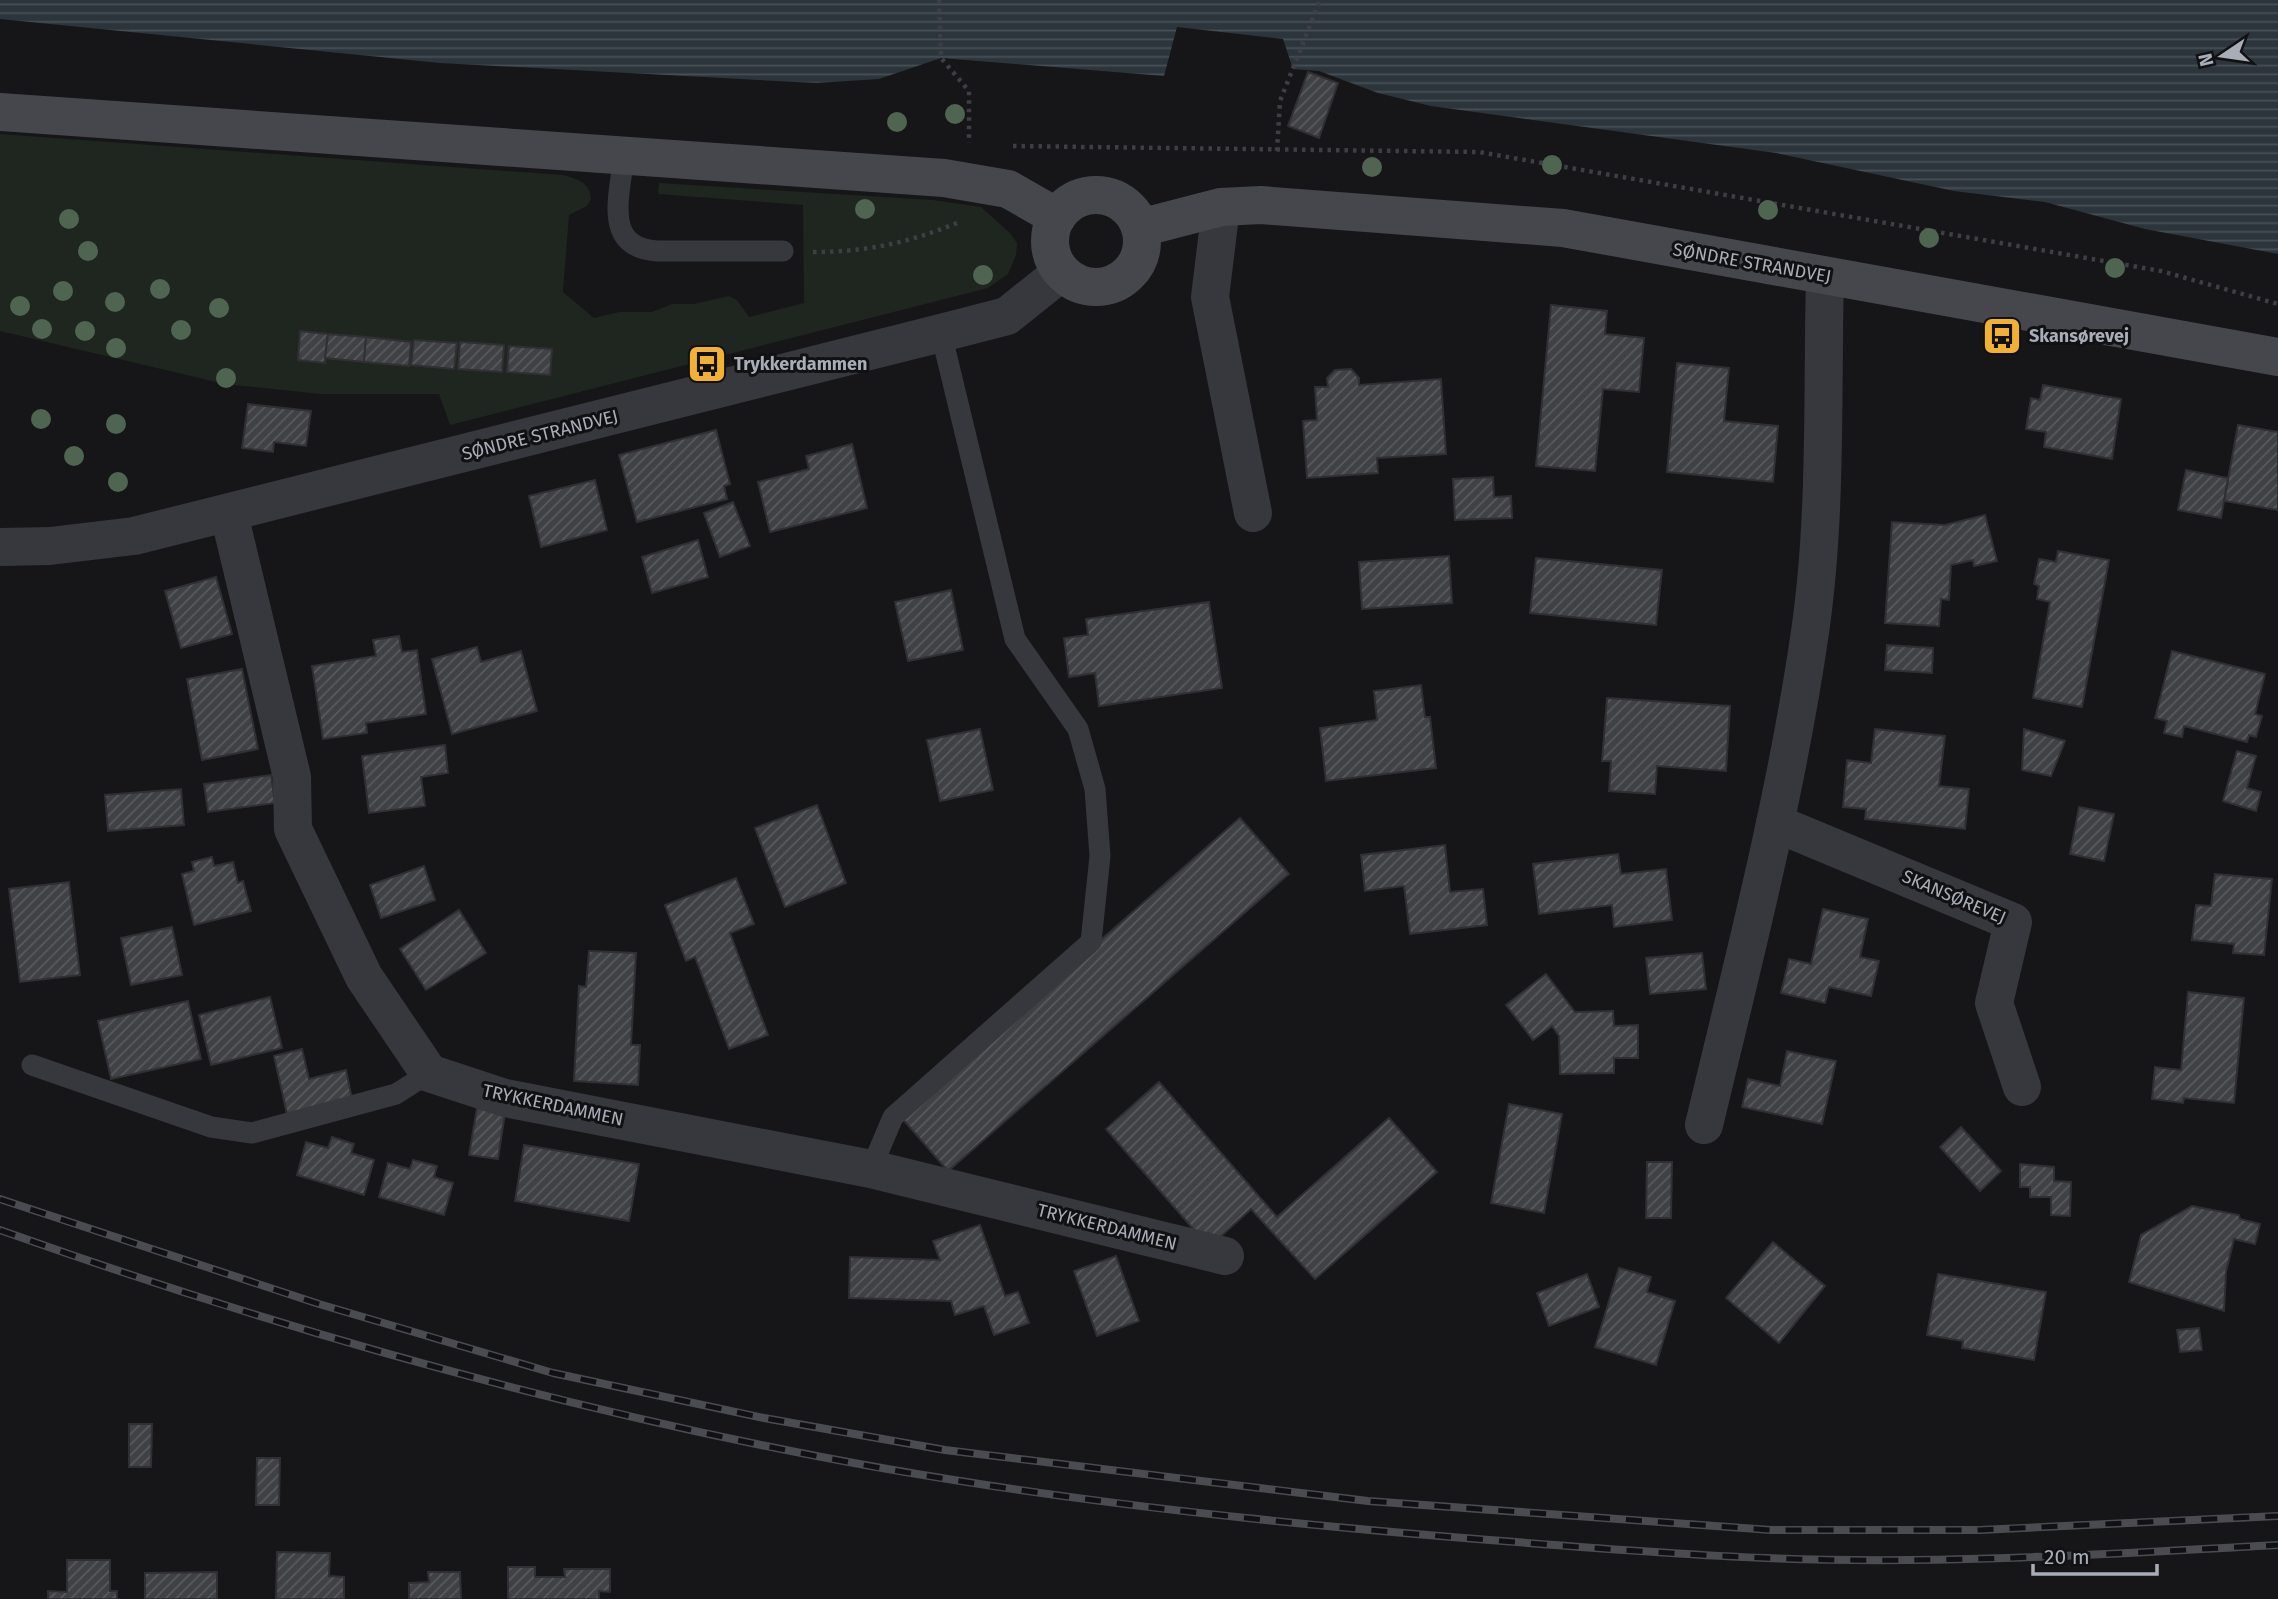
<svg xmlns="http://www.w3.org/2000/svg" width="2278" height="1599" viewBox="0 0 2278 1599" font-family="'Fira Sans',sans-serif">
<style>
.grass{fill:#1e261f}
.water{fill:url(#water-rules)}
.building{fill:url(#building-hatch);stroke:#303034;stroke-width:2}
.lines{fill:none;stroke-linecap:round;stroke-linejoin:round}
.path{stroke:#3d3f44;stroke-width:4.5;stroke-dasharray:3.5 5;stroke-linecap:butt}
.lane{stroke:#37383d;stroke-width:21}
.street{stroke:#37383d;stroke-width:38}
.secondary{stroke:#45474d;stroke-width:38}
.rail-casing{stroke:#4a4c52;stroke-width:8}
.rail{stroke:#111113;stroke-width:5;stroke-dasharray:16;stroke-linecap:butt}
.tree{fill:#506452}
.labels{text-anchor:middle;stroke-width:6;stroke-linejoin:round;paint-order:stroke}
.street-label{font-size:18px;fill:#a8adb8;stroke:#111113}
.poi-label{font-size:18px;font-weight:bold;fill:#a8adb8;stroke:#111113;text-anchor:start}
</style>
<defs>
<pattern id="water-rules" width="6" height="5" patternUnits="userSpaceOnUse" patternTransform="scale(1.75)"><rect width="6" height="5" fill="#2c353c"/><path d="M0 2.5h6" fill="none" stroke="#485056"/></pattern>
<pattern id="building-hatch" width="6" height="6" patternUnits="userSpaceOnUse" patternTransform="scale(1.75)"><rect width="6" height="6" fill="#404145"/><path d="M-1 1l2-2M0 6l6-6M5 7l2-2" fill="none" stroke="#595a5e"/></pattern>
</defs>
<rect width="100%" height="100%" fill="#161618"/>
<path class="grass" d="M0,134L563,175C577,179 590,182 591,199L587,206L569,215L563,292L594,318L619,312H652L672,304H694L729,296L737,300L749,317L804,303L803,205L658,194L659,183L933,200L981,207L1010,233L1017,243L1016,255L1008,274L988,288L450,425L439,394H321L225,384L0,331Z"/>
<polygon class="water" points="0,0 2278,0 2278,254 2145,229 2045,202 1954,191 1776,153 1431,106 1378,93 1319,71 1293,69 1283,39 1177,27 1164,76 941,58 879,79 816,83 440,63 0,19"/>
<g class="building">
<polygon points="1308,72 1338,83 1319,138 1288,126"/>
<polygon points="1551,305 1607,311 1605,334 1644,338 1639,392 1603,389 1595,471 1536,466"/>
<polygon points="300,331 328,334 325,363 298,360"/>
<polygon points="328,334 366,337 364,362 325,358"/>
<polygon points="366,337 411,342 409,366 364,362"/>
<polygon points="414,340 457,343 454,369 411,365"/>
<polygon points="460,342 504,345 502,372 458,369"/>
<polygon points="509,346 552,349 550,375 507,372"/>
<polygon points="1677,363 1729,368 1724,421 1778,426 1773,482 1667,472"/>
<polygon points="1351,369 1359,378 1359,385 1441,379 1446,454 1377,458 1378,473 1307,478 1303,421 1317,420 1315,387 1328,387 1327,378 1335,370"/>
<polygon points="2043,385 2121,399 2112,459 2044,447 2046,432 2026,429 2031,398 2040,400"/>
<polygon points="248,404 311,411 306,446 274,442 273,452 242,448"/>
<polygon points="2238,425 2278,432 2278,510 2224,501"/>
<polygon points="716,430 730,484 724,486 727,499 637,522 619,455"/>
<polygon points="852,444 867,508 770,532 758,482 809,469 806,456"/>
<polygon points="2186,470 2228,478 2221,518 2178,510"/>
<polygon points="1493,477 1494,497 1511,496 1512,518 1455,520 1453,479"/>
<polygon points="595,480 607,530 541,547 529,496"/>
<polygon points="733,502 750,546 720,557 704,513"/>
<polygon points="1985,515 1997,561 1974,566 1973,560 1951,565 1949,600 1941,599 1939,626 1885,623 1892,522 1945,525"/>
<polygon points="698,540 708,577 652,593 642,557"/>
<polygon points="2058,551 2109,560 2082,707 2033,698 2050,602 2037,599 2039,586 2034,584 2039,559 2056,562"/>
<polygon points="1449,556 1452,603 1362,609 1359,562"/>
<polygon points="1536,558 1662,570 1656,625 1530,613"/>
<polygon points="216,577 232,634 181,648 165,591"/>
<polygon points="951,590 963,650 908,661 895,602"/>
<polygon points="1209,602 1222,688 1099,706 1095,673 1069,677 1064,638 1088,635 1086,619"/>
<polygon points="399,636 402,652 417,650 426,714 366,723 367,733 323,739 312,666 376,656 373,640"/>
<polygon points="1887,645 1933,648 1932,673 1885,670"/>
<polygon points="477,647 481,662 521,651 537,711 452,734 432,659"/>
<polygon points="2172,651 2265,674 2255,714 2262,716 2256,737 2249,735 2247,742 2184,726 2182,737 2164,733 2167,721 2155,718"/>
<polygon points="242,669 258,749 202,760 187,679"/>
<polygon points="1421,685 1425,717 1430,717 1436,768 1326,781 1320,728 1377,720 1374,691"/>
<polygon points="1607,698 1730,706 1726,771 1657,766 1655,794 1609,791 1611,761 1602,761"/>
<polygon points="980,729 993,790 940,801 927,740"/>
<polygon points="1875,729 1945,736 1939,786 1969,789 1965,829 1865,819 1866,809 1843,807 1847,760 1871,763"/>
<polygon points="2024,729 2065,741 2051,776 2022,770"/>
<polygon points="445,745 448,773 421,777 425,806 369,813 362,756"/>
<polygon points="2237,751 2256,756 2247,788 2261,792 2256,811 2223,801"/>
<polygon points="271,775 275,803 208,812 204,784"/>
<polygon points="181,789 184,825 108,831 105,795"/>
<polygon points="817,805 846,883 785,907 755,828"/>
<polygon points="2079,807 2114,814 2104,861 2070,854"/>
<polygon points="1240,818 1289,874 948,1171 900,1116"/>
<polygon points="1445,845 1450,892 1483,889 1487,925 1410,934 1404,886 1365,891 1361,855"/>
<polygon points="1618,854 1621,874 1666,869 1672,920 1614,927 1612,905 1539,914 1533,864"/>
<polygon points="212,857 214,866 233,862 238,883 243,881 251,911 194,925 182,874 194,871 192,862"/>
<polygon points="424,866 435,900 381,918 370,885"/>
<polygon points="2215,874 2272,879 2264,955 2233,953 2234,944 2192,940 2196,905 2211,906"/>
<polygon points="736,878 754,924 730,933 768,1035 729,1049 695,957 686,961 665,905"/>
<polygon points="69,882 80,975 20,982 9,889"/>
<polygon points="1823,909 1868,919 1860,957 1879,961 1871,996 1829,987 1825,1003 1781,993 1789,959 1811,964"/>
<polygon points="459,910 486,953 426,990 400,949"/>
<polygon points="172,927 182,975 131,985 121,938"/>
<polygon points="589,951 636,953 631,1045 640,1045 638,1085 574,1081 579,986 586,987"/>
<polygon points="1702,953 1706,989 1650,994 1646,958"/>
<polygon points="1546,974 1575,1012 1613,1011 1614,1026 1638,1025 1638,1058 1614,1058 1614,1073 1560,1074 1559,1036 1552,1026 1533,1040 1506,1005"/>
<polygon points="2188,992 2244,998 2234,1103 2184,1098 2183,1103 2152,1099 2155,1067 2181,1070"/>
<polygon points="270,997 282,1048 211,1065 199,1015"/>
<polygon points="188,1001 201,1059 111,1079 98,1021"/>
<polygon points="302,1049 309,1079 346,1070 352,1099 287,1114 274,1056"/>
<polygon points="1787,1051 1836,1061 1822,1124 1742,1107 1748,1079 1780,1086"/>
<polygon points="1159,1082 1277,1217 1389,1118 1437,1172 1315,1279 1251,1209 1209,1247 1106,1129"/>
<polygon points="1509,1104 1562,1114 1544,1213 1491,1203"/>
<polygon points="477,1108 505,1113 498,1159 469,1155"/>
<polygon points="1961,1127 2001,1171 1980,1191 1940,1147"/>
<polygon points="332,1137 354,1144 351,1153 374,1160 364,1195 297,1175 306,1142 328,1148"/>
<polygon points="524,1145 639,1164 629,1221 515,1201"/>
<polygon points="413,1160 437,1166 434,1177 453,1183 444,1215 379,1197 388,1163 410,1169"/>
<polygon points="1647,1162 1672,1162 1671,1218 1646,1218"/>
<polygon points="2020,1164 2054,1167 2054,1181 2071,1182 2070,1216 2051,1215 2051,1197 2030,1197 2030,1187 2020,1187"/>
<polygon points="2192,1206 2239,1215 2240,1219 2260,1224 2255,1244 2234,1239 2226,1272 2224,1311 2129,1282 2141,1235"/>
<polygon points="980,1225 1005,1296 1018,1292 1029,1323 994,1335 984,1306 955,1315 951,1301 849,1298 850,1257 940,1260 933,1241"/>
<polygon points="1773,1242 1825,1286 1779,1343 1726,1298"/>
<polygon points="1116,1256 1139,1321 1097,1336 1074,1271"/>
<polygon points="1619,1268 1651,1277 1647,1292 1675,1301 1656,1365 1595,1347"/>
<polygon points="1587,1274 1599,1307 1549,1326 1537,1293"/>
<polygon points="1938,1274 2046,1292 2034,1360 1962,1348 1963,1341 1927,1335"/>
<polygon points="2199,1328 2202,1350 2180,1352 2177,1330"/>
<polygon points="129,1424 152,1424 151,1467 129,1467"/>
<polygon points="257,1458 280,1458 279,1505 256,1505"/>
<polygon points="277,1552 330,1553 329,1576 344,1577 344,1599 276,1599"/>
<polygon points="67,1560 110,1560 110,1591 117,1591 117,1599 48,1599 48,1591 67,1592"/>
<polygon points="508,1567 535,1567 535,1577 565,1577 564,1569 610,1569 610,1592 599,1591 599,1599 508,1599"/>
<polygon points="217,1572 217,1599 145,1599 145,1573"/>
<polygon points="428,1572 460,1572 461,1599 409,1599 409,1583 429,1582"/>
</g>
<g class="lines">
<g class="path">
<polyline points="939,0 941,58 969,91 969,143"/>
<polyline points="1013,146 1479,152 2161,271 2278,304"/>
<polyline points="1277,151 1280,101 1320,0"/>
<path d="M813,252C866,252 908,243 957,223"/>
</g>
<g class="lane">
<path d="M624,155C620,195 602,247 657,251H783"/>
<polyline points="32,1065 211,1127 252,1133 396,1094 429,1073"/>
<polyline points="871,1169 893,1117 1091,942 1100,856 1095,789 1078,729 1015,639 941,333"/>
</g>
<g class="street">
<polyline points="1221,207 1210,297 1253,513"/>
<polyline points="229,514 292,777 293,829 364,977 429,1073 505,1098 871,1169 1225,1256"/>
<polyline points="0,547 50,546 134,536 941,333 1007,316 1062,272"/>
<polyline points="1775,823 2013,922 1994,1003 2022,1087"/>
<path d="M1704,1125C1743,962 1786,798 1810,632C1827,515 1822,394 1825,276"/>
</g>
<g class="secondary">
<polyline points="0,112 944,178 1008,189 1057,217"/>
<circle cx="1096" cy="241" r="46"/>
<polyline points="1140,228 1221,207 1261,205 1563,228 2278,357"/>
</g>
<g class="rail-casing">
<g id="rail">
<polyline points="0,1199 319,1304 553,1373 764,1418 945,1450 1368,1501 1771,1530 1980,1530 2278,1516"/>
<path d="M0,1230C248,1318 503,1392 761,1445C992,1493 1229,1519 1464,1538C1565,1546 1666,1554 1766,1558C1937,1565 2108,1554 2278,1545"/>
</g>
</g>
<use href="#rail" class="rail"/>
</g>
<g class="tree">
<circle cx="955" cy="114" r="10"/>
<circle cx="897" cy="122" r="10"/>
<circle cx="1552" cy="165" r="10"/>
<circle cx="1372" cy="167" r="10"/>
<circle cx="865" cy="209" r="10"/>
<circle cx="1768" cy="210" r="10"/>
<circle cx="69" cy="219" r="10"/>
<circle cx="1929" cy="238" r="10"/>
<circle cx="88" cy="251" r="10"/>
<circle cx="2115" cy="268" r="10"/>
<circle cx="983" cy="275" r="10"/>
<circle cx="160" cy="289" r="10"/>
<circle cx="63" cy="291" r="10"/>
<circle cx="115" cy="302" r="10"/>
<circle cx="20" cy="306" r="10"/>
<circle cx="219" cy="308" r="10"/>
<circle cx="42" cy="329" r="10"/>
<circle cx="181" cy="330" r="10"/>
<circle cx="85" cy="331" r="10"/>
<circle cx="116" cy="348" r="10"/>
<circle cx="226" cy="378" r="10"/>
<circle cx="41" cy="419" r="10"/>
<circle cx="116" cy="424" r="10"/>
<circle cx="74" cy="456" r="10"/>
<circle cx="118" cy="482" r="10"/>
</g>
<defs>
<g id="bus-square" transform="scale(2.0125)"><rect x="-9" y="-9" width="18" height="18" rx="4" fill="#f2b134" stroke="#111113"/><path d="M-5-6H5V4H4V6H2V4H-2V6H-4V4H-5ZM-3.5-4V0h7V-4ZM-3.5 1.2v1.5H-2V1.2ZM2 1.2v1.5H3.5V1.2Z" fill="#111"/></g>
</defs>
<g fill-rule="evenodd">
<use href="#bus-square" x="2002" y="336"/>
<use href="#bus-square" x="707" y="364"/>
</g>
<g class="labels">
<g class="street-label">
<text transform="translate(1752 263) rotate(10)" y="6">SØNDRE STRANDVEJ</text>
<text transform="translate(540 435) rotate(-14)" y="6">SØNDRE STRANDVEJ</text>
<text transform="translate(1954 897) rotate(23)" y="6">SKANSØREVEJ</text>
<text transform="translate(553 1105) rotate(12)" y="6">TRYKKERDAMMEN</text>
<text transform="translate(1107 1227) rotate(14)" y="6">TRYKKERDAMMEN</text>
</g>
<g class="poi-label">
<text x="2029" y="342">Skansørevej</text>
<text x="734" y="370">Trykkerdammen</text>
</g>
</g>
<g transform="translate(2222 56) rotate(257)" stroke="#111113" stroke-width="5" paint-order="stroke">
<path d="M0-5L12 26L0 18L-12 26Z" fill="#a8adb8"/>
<text y="-10" font-size="19" font-weight="bold" text-anchor="middle" fill="#a8adb8">N</text>
</g>
<path d="M2033 1564v10h124v-10" fill="none" stroke="#a8adb8" stroke-width="3.5"/>
<text x="2044" y="1564" font-size="21" fill="#a8adb8" stroke="#111113" stroke-width="5" paint-order="stroke">20 m</text>
</svg>
